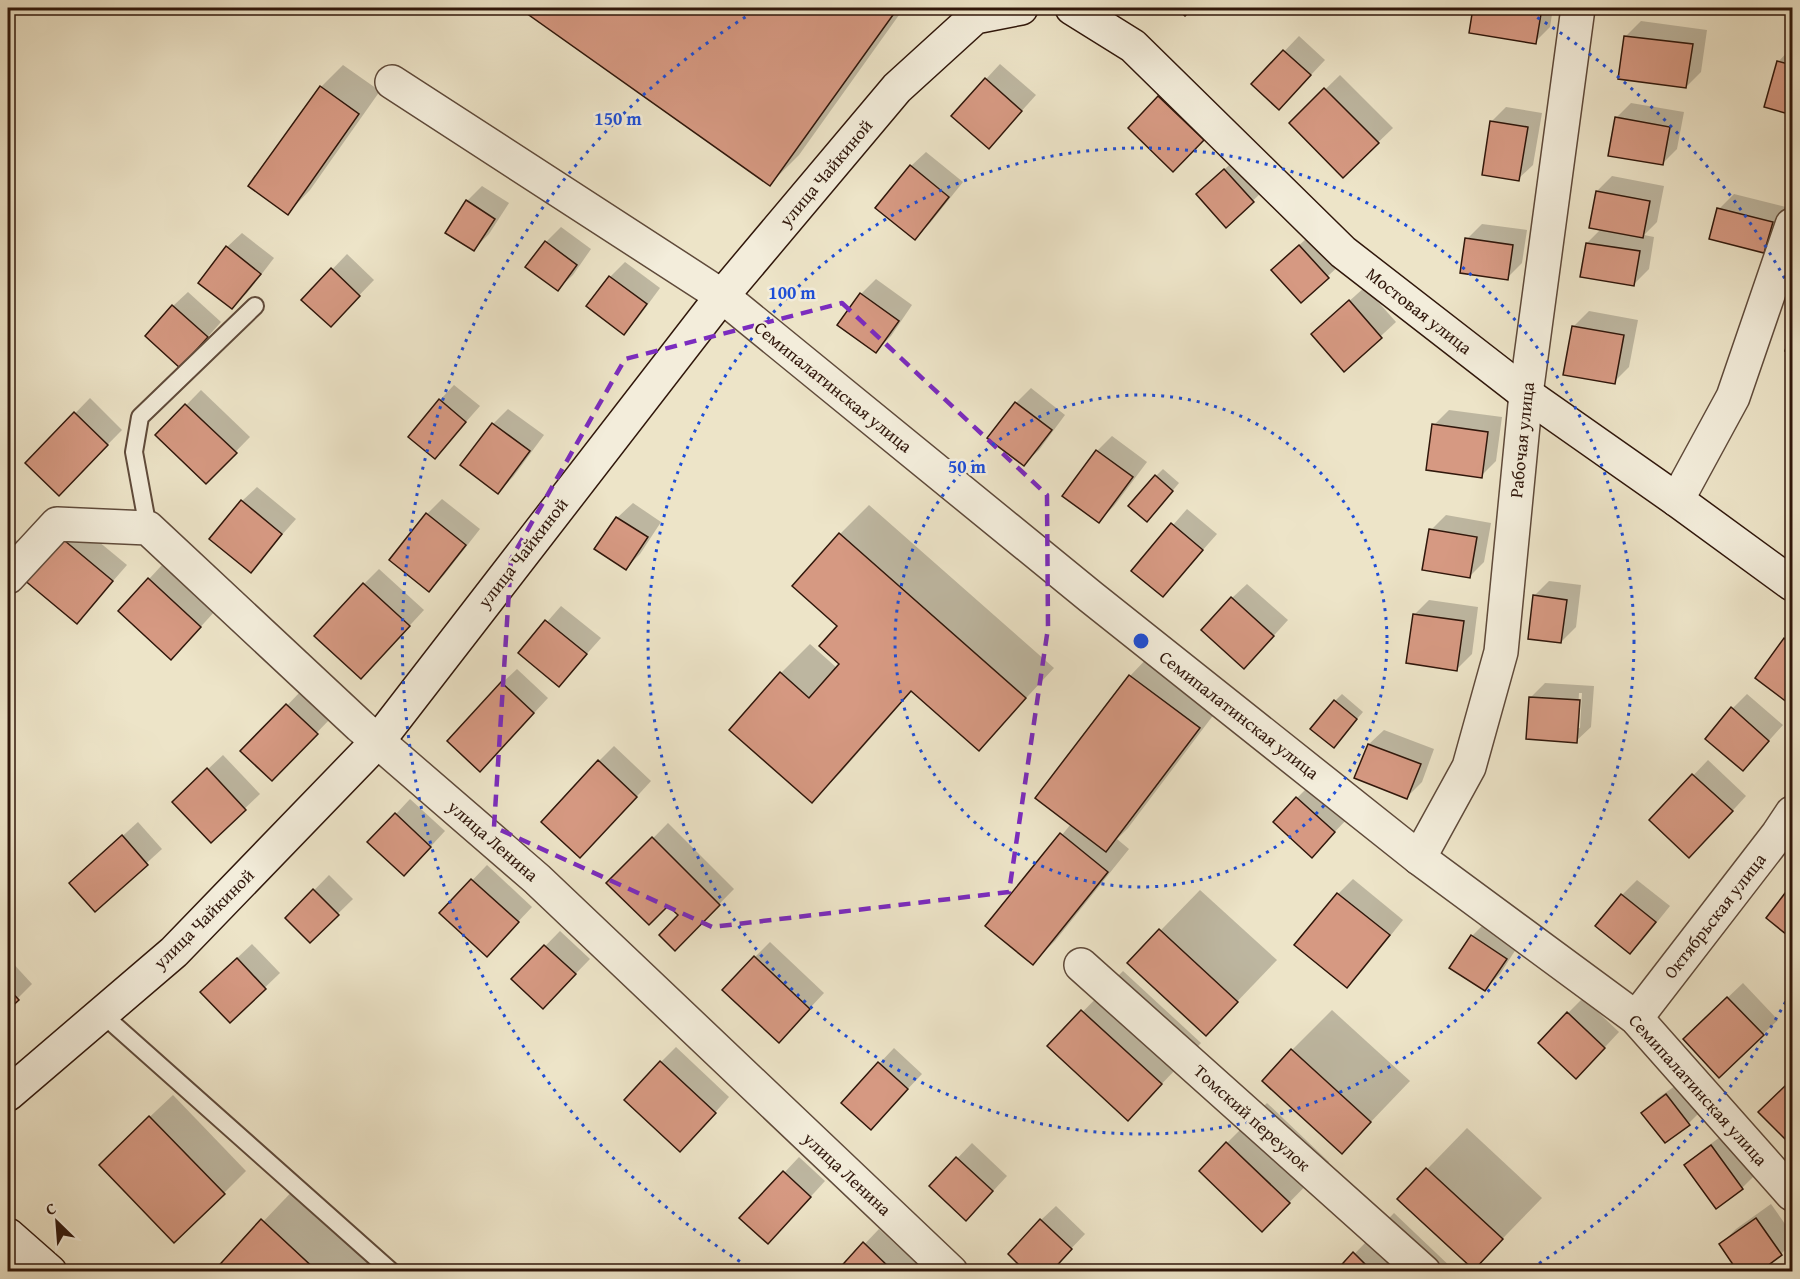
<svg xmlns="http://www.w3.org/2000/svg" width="1800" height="1279" viewBox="0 0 1800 1279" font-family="'Gentium Book Plus',serif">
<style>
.shadow{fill:#0003;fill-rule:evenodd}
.building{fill:#d69982;stroke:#30170b;stroke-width:1.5}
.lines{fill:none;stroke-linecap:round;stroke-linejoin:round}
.lane-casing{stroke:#5f4a3a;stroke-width:20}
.street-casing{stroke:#5f4a3a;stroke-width:36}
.secondary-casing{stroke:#30170b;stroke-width:36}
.lane{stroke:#f3eddb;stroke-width:16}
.street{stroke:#f3eddb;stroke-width:33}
.secondary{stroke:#f3eddb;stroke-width:33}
.marked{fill:none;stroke:#7b2cbf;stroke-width:4.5;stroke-dasharray:12 8;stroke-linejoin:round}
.ring{fill:none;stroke:#1d4ed8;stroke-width:3;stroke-dasharray:3 6}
.labels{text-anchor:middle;stroke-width:5;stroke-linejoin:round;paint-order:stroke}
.street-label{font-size:18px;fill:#30170b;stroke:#f3eddb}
.centre{fill:#1d4ed8;stroke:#f3eddb;stroke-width:3}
.ring-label{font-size:18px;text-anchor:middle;font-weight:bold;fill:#1d4ed8;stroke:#f3eddb;stroke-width:5;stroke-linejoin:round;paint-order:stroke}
</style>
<rect width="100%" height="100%" fill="#ede4c8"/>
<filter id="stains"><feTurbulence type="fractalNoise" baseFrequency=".00333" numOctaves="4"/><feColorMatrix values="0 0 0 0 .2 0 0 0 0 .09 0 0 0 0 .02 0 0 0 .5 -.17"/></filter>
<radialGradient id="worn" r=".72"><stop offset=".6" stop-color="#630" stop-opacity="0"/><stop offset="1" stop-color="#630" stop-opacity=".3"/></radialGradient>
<g class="shadow">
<polygon points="521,8 904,8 799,155 770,184"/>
<polygon points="1475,8 1553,8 1550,27 1535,42 1471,32"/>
<polygon points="1641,21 1707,30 1701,72 1686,87 1626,36"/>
<polygon points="1299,36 1325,60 1294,93 1253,84"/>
<polygon points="1792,47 1792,114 1766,106 1778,62"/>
<polygon points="1000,64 1036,95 989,147 986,79"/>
<polygon points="343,65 380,91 310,190 288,213 321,87"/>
<polygon points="1340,75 1393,128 1343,176 1291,123"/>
<polygon points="1174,82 1218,124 1173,170 1130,128"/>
<polygon points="1631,103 1684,112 1677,149 1662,164 1616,118"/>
<polygon points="1506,107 1542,113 1533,165 1518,179 1491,122"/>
<polygon points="926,152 963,182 930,223 915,238 911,166"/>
<polygon points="1240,155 1268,186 1227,226 1198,194"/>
<polygon points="1612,176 1664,186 1657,222 1644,235 1654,237 1649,269 1634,284 1587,243 1601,229 1597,191"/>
<polygon points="482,186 509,203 489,234 474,249 467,201"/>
<polygon points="1734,194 1786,207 1779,237 1764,251 1719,209"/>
<polygon points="1482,224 1527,230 1522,263 1507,278 1467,239"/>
<polygon points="561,227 591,249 573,275 558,289 527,267 546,242"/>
<polygon points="1315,231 1343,262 1301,301 1288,255"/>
<polygon points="242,233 274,258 247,293 232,307 227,247"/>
<polygon points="347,254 374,280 345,310 303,300"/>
<polygon points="625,262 660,288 638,318 624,333 588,306 610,277"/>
<polygon points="876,279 912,305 891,336 876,351 839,324 861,294"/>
<polygon points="1365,287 1396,322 1344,370 1328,320"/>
<polygon points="188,292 221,322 195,351 173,306"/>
<polygon points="1589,311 1638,320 1629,367 1614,382 1574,326"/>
<polygon points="454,385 480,406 435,457 440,400"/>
<polygon points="1031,388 1065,415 1039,450 1024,464 989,438 1016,403"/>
<polygon points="201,390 250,437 206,482 157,435"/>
<polygon points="90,398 122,430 59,494 27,463"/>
<polygon points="508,409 544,435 513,477 498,492 493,424"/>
<polygon points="1449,410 1502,417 1496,461 1481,476 1434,425"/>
<polygon points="1112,436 1147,462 1114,506 1099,521 1064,496 1097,451"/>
<polygon points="1163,469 1179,483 1154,513 1156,476"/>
<polygon points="257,487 296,519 250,571 242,501"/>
<polygon points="442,499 480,529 444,575 429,590 427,514"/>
<polygon points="633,503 661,522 640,554 626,568 596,549 618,517"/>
<polygon points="869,505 1054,668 979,749 913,690 841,772 812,801 781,673 810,644 837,668 841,664 839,626 794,586 840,534"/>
<polygon points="1187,509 1217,534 1163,595 1134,570"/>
<polygon points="1446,515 1491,523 1484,562 1469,577 1431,530"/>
<polygon points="75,522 127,565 77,622 60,537"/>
<polygon points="8,532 25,549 8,566"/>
<polygon points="163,564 215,611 186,643 149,579"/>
<polygon points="379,569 424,610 376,662 364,584"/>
<polygon points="1549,581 1581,585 1576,627 1561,642 1534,596"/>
<polygon points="1247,584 1288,620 1259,652 1232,598"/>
<polygon points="1429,600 1478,607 1472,654 1457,669 1414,615"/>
<polygon points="561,606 601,638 559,685 520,653"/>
<polygon points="1792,632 1792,704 1757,677"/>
<polygon points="1152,653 1221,705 1128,828 1117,839 1129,849 1055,941 1033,963 987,926 1071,824 1037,798 1130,676"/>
<polygon points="517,669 548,698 495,755 502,683"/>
<path d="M1545,683L1594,686L1591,727L1576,741L1530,698ZM1579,693H1582L1580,728H1577Z"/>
<polygon points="302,690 331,718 272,779 243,751"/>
<polygon points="1342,694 1363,712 1334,746 1335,701"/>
<polygon points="1747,694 1783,725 1757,754 1732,709"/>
<polygon points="1384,730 1434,749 1422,782 1407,797 1356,777 1369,744"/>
<polygon points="614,746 651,781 595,842 599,761"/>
<polygon points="223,755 260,794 211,841 189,787"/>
<polygon points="1708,760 1746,796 1704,842 1651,820"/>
<polygon points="1312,783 1349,817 1326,841 1297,798"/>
<polygon points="410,799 445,831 419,859 396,814"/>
<polygon points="138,822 162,849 95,910 71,883"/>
<polygon points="668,823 734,889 675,949 680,915 668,904 609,883"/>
<polygon points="487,865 532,907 501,940 441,913"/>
<polygon points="329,875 353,899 310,941 287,918"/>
<polygon points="1353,879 1403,920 1362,971 1347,986 1296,945 1338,894"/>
<polygon points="1637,880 1670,906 1645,937 1630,952 1597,926 1622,895"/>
<polygon points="1792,887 1792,937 1768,918"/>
<polygon points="1200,890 1277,960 1206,1034 1129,963"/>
<polygon points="1487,921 1520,943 1500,974 1485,989 1472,936"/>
<polygon points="560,931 590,959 558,992 513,979"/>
<polygon points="770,942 824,993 793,1026 755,957"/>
<polygon points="252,944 280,973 230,1021 217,977"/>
<polygon points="9,959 32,984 8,1008 8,960"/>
<polygon points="1123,971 1201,1043 1128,1119 1049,1046"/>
<polygon points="1743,983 1778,1020 1763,1034 1699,1025"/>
<polygon points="1583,998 1619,1032 1591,1062 1568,1013"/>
<polygon points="1332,1010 1410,1081 1342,1152 1292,1050"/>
<polygon points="676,1047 729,1097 695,1135 661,1062"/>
<polygon points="894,1048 922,1074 885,1113 843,1102"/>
<polygon points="1792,1080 1792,1141 1791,1142 1761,1112"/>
<polygon points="1682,1081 1703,1109 1689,1123 1643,1113 1658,1098"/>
<polygon points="173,1095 246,1171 224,1193 123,1142"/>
<polygon points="1267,1103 1329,1162 1262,1230 1227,1143"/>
<polygon points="1467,1128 1542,1198 1474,1268 1399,1198"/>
<polygon points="1727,1132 1757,1173 1742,1188 1686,1166 1701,1151"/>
<polygon points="972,1143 1007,1176 981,1204 931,1186"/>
<polygon points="799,1157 825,1181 783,1227 742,1218"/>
<polygon points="303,1180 402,1272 215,1272"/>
<polygon points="1771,1204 1792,1234 1792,1243 1781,1254 1721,1244 1736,1229"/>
<polygon points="1056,1206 1085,1234 1049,1272 1041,1220"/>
<polygon points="1394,1213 1456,1272 1337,1272"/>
<polygon points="879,1229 917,1264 910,1272 838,1272"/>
<polygon points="1108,1264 1116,1272 1100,1272"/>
</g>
<g class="building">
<polygon points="519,8 898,8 770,186"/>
<polygon points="1176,8 1193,8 1185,16"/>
<polygon points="1473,8 1542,8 1536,44 1469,33"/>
<polygon points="1644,8 1680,8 1679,11"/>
<polygon points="1624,36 1693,44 1686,88 1618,79"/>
<polygon points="1283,50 1311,75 1279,110 1251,84"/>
<polygon points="1777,61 1792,65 1792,115 1764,107"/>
<polygon points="985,78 1022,111 989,149 951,116"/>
<polygon points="320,86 359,114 288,215 248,186"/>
<polygon points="1324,88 1379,143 1343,178 1289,123"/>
<polygon points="1158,96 1204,140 1173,172 1128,128"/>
<polygon points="1615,117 1670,127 1663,165 1608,156"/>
<polygon points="1490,121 1528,127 1519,181 1482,175"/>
<polygon points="910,165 949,197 915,240 875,208"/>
<polygon points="1224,169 1254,202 1226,228 1196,194"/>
<polygon points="1596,191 1650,201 1643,238 1589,228"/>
<polygon points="466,200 495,219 474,251 445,233"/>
<polygon points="1717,208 1773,222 1764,253 1709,239"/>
<polygon points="1465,238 1513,245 1508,280 1460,273"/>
<polygon points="545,241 577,265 558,291 525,267"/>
<polygon points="1586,243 1640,251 1634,286 1580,277"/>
<polygon points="1299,245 1329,278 1301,303 1271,270"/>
<polygon points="226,246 261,274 232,309 198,283"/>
<polygon points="331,268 360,296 331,327 301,300"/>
<polygon points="609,276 647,304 624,335 586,306"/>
<polygon points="860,293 899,321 876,353 837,325"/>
<polygon points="1349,300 1382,338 1344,372 1311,334"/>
<polygon points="172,305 208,337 180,368 145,336"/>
<polygon points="1572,326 1624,335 1615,384 1563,375"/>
<polygon points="1792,328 1792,353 1785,351"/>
<polygon points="439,399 466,422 435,459 408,437"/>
<polygon points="1015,402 1052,430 1024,466 987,438"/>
<polygon points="185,404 237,453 206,484 155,435"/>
<polygon points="74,412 108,445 59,496 25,463"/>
<polygon points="492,423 530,451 498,494 460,465"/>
<polygon points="1432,424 1488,432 1482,478 1426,470"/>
<polygon points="1096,450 1133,477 1099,523 1062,496"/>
<polygon points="1155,475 1173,491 1147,522 1128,506"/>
<polygon points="241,500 282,534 251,573 209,539"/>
<polygon points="426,513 466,545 429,592 389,560"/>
<polygon points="616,517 648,537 626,570 594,549"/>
<polygon points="1171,523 1203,550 1163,597 1131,571"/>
<polygon points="1429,529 1477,537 1470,578 1422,570"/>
<polygon points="839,533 1026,698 979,751 911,691 812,803 729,730 780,672 809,698 839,664 819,646 837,626 792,586"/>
<polygon points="59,536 113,581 77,624 23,579"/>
<polygon points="148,578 201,627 171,660 118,611"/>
<polygon points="363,583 410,626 361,679 314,636"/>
<polygon points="1533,595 1567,600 1561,643 1528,639"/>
<polygon points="1231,597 1274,636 1244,669 1201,630"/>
<polygon points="1413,614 1464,621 1457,671 1406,663"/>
<polygon points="545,620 587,654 559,687 518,653"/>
<polygon points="1784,638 1792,645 1792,706 1755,678"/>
<polygon points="1129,675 1200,728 1106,852 1035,798"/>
<polygon points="501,682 534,713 480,772 447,741"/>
<polygon points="1529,697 1580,700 1577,743 1526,739"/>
<polygon points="1334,700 1357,719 1334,748 1310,729"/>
<polygon points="286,704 318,734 272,781 240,751"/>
<polygon points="1731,707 1769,741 1743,771 1705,739"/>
<polygon points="1368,744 1421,764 1407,799 1354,778"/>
<polygon points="598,760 637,797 580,858 541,822"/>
<polygon points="207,768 246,810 211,843 172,802"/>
<polygon points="1692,774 1733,811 1689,858 1649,820"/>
<polygon points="1296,797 1335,832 1312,858 1273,822"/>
<polygon points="395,813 431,847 404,876 367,842"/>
<polygon points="1060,833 1108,872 1033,965 985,926"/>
<polygon points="122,835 148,865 95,912 69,883"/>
<polygon points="652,837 720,905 675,951 659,935 678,915 668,906 649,925 606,883"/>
<polygon points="471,879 519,922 487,957 439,913"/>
<polygon points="1789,888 1792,891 1792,939 1766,918"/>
<polygon points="313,889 339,915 310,943 285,918"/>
<polygon points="1337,893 1390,935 1347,988 1294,945"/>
<polygon points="1621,894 1656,922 1630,954 1595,926"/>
<polygon points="1159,929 1238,1002 1206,1036 1127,963"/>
<polygon points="1471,935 1507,959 1485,991 1449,968"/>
<polygon points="544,945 576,974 543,1009 511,979"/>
<polygon points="754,956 810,1009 779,1043 722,990"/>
<polygon points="237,958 266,989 230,1023 200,992"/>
<polygon points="8,988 19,1000 8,1010"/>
<polygon points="1727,997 1764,1035 1719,1078 1683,1039"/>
<polygon points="1081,1010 1162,1084 1128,1121 1047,1046"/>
<polygon points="1567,1012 1605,1048 1576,1079 1538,1043"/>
<polygon points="1291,1049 1371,1122 1342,1154 1262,1081"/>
<polygon points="660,1061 716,1113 680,1152 624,1100"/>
<polygon points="878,1062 908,1089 871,1130 841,1103"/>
<polygon points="1786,1085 1792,1092 1792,1143 1791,1145 1758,1112"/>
<polygon points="1666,1094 1690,1125 1665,1143 1641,1113"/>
<polygon points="149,1116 225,1194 174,1243 99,1165"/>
<polygon points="1226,1142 1290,1203 1262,1232 1199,1171"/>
<polygon points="1711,1145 1743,1189 1716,1209 1684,1165"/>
<polygon points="956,1157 993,1191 966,1221 929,1186"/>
<polygon points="1426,1168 1503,1239 1474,1270 1397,1199"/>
<polygon points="783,1171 811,1197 768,1244 739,1218"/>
<polygon points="1756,1218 1782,1255 1759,1272 1738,1272 1719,1244"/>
<polygon points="261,1219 318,1272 213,1272"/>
<polygon points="1040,1219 1072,1249 1051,1272 1026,1272 1008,1254"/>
<polygon points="863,1242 894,1272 836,1272"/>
<polygon points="1353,1252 1373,1272 1335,1272"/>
</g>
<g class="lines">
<g class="lane-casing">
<g id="lane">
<polyline points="148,528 134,452 140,417 255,306"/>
<polyline points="101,1013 392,1272"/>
</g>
</g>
<g class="street-casing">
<g id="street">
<polyline points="392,82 722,296 1091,597 1419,858 1636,1018 1792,1194"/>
<polyline points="1677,500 1733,397 1792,225"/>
<polyline points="8,577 57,524 148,528 360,726 537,879 951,1272"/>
<polyline points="1419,858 1469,767 1501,652 1526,394 1578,8"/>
<polyline points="1081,965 1424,1272"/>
<polyline points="1636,1018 1778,834 1792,813"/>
</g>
</g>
<g class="secondary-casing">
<g id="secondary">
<polyline points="1072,8 1133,46 1343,252 1526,394 1677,500 1792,584"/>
<polyline points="8,1094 174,952 378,741 722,296 897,88 975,17 1021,8"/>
<polyline points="8,1235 50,1272"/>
</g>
</g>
<use href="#lane" class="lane"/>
<use href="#street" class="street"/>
<use href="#secondary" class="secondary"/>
</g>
<path class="marked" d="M842,303L1047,495L1048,628L1009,892L712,927L494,827L511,559L625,359Z"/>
<g class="ring">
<circle cx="1141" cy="641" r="246"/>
<circle cx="1141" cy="641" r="493"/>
<path d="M1790 994A739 739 0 0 1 1527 1271M755 1271A739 739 0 0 1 760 8M1522 8A739 739 0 0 1 1790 288"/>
</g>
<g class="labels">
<g class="street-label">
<text transform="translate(826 173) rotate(-50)" y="6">улица Чайкиной</text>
<text transform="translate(1419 311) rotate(38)" y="6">Мостовая улица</text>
<text transform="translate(833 387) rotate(39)" y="6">Семипалатинская улица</text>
<text transform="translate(1522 440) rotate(-84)" y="6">Рабочая улица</text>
<text transform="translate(523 553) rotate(-52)" y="6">улица Чайкиной</text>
<text transform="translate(1239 715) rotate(38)" y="6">Семипалатинская улица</text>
<text transform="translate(493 841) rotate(41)" y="6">улица Ленина</text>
<text transform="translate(1715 916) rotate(-52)" y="6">Октябрьская улица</text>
<text transform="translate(204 919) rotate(-45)" y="6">улица Чайкиной</text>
<text transform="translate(1698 1090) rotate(48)" y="6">Семипалатинская улица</text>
<text transform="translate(1252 1118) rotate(42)" y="6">Томский переулок</text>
<text transform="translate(847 1174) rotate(43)" y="6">улица Ленина</text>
</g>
</g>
<circle cx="1141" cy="641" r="9" class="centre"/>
<g class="ring-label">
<text x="618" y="125">150 m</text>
<text x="792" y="299">100 m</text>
<text x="967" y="473">50 m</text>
</g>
<rect width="1800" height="1279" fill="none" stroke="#ede4c8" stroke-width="30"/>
<rect x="9" y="9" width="1782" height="1261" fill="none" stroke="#30170b" stroke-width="3"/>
<rect x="15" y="15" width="1770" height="1249" fill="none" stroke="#30170b" stroke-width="1.5"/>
<g transform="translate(57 1222) rotate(335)" stroke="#f3eddb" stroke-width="4.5" paint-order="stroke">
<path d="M0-4.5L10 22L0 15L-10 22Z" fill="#30170b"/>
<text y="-9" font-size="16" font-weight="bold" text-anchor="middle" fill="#30170b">С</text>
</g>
<rect width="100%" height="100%" filter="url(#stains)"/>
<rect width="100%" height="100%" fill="url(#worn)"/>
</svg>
